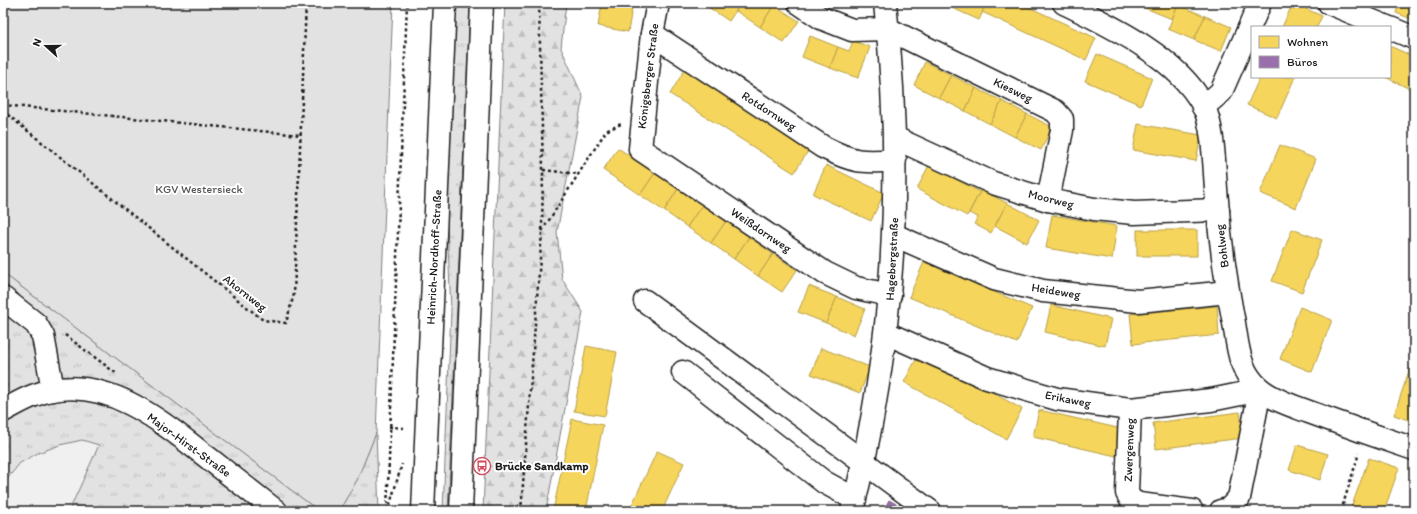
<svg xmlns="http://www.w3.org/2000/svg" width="1417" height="514" viewBox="0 0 1417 514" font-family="Itim,sans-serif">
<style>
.built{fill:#f0f0f0}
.grass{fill:url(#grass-tufts);stroke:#7f7f7f}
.forest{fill:url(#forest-firs);stroke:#7f7f7f}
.garden{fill:#e2e2e2;stroke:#7f7f7f}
.homes{fill:#f6d55c;stroke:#b59e49}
.offices{fill:#9970ab;stroke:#745780}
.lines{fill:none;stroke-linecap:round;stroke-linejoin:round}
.minor-casing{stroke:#1c1c1c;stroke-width:25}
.major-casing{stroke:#1c1c1c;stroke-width:25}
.path{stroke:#1c1c1c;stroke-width:2.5;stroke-dasharray:3 3;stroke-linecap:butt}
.minor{stroke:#fff;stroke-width:22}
.major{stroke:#fff;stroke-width:22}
.labels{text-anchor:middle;stroke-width:4;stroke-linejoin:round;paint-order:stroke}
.street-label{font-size:12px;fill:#1c1c1c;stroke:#fff}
.park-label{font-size:12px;fill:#575757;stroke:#fff}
.poi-label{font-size:12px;font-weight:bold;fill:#1c1c1c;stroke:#fff;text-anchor:start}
</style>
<defs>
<pattern id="grass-tufts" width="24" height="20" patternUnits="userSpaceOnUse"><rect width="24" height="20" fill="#e2e2e2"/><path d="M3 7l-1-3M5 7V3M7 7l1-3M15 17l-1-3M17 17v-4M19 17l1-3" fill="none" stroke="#c1c1c1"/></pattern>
<pattern id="forest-firs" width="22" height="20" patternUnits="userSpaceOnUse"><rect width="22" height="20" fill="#e2e2e2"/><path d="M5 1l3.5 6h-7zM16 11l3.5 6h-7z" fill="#c1c1c1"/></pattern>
</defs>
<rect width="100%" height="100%" fill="#fff"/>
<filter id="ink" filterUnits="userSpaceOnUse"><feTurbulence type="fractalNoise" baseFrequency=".025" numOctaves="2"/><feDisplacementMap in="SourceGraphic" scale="8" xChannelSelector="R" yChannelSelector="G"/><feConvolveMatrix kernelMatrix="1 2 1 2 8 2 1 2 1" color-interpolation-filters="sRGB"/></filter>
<g filter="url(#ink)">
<polygon class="built" points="82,440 100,444 69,511 3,511 3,484 20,463 38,453 60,444"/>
<g class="grass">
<polygon points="456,3 470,3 448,511 443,511 451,310 447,224"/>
<polygon points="3,273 19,285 319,511 69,511 99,445 82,440 60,445 38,453 20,463 3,484"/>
<polygon points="376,433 379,511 339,511 357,480"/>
</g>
<polygon class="forest" points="505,3 566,3 561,48 583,97 557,232 562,279 583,312 546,511 483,511"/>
<polygon class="garden" points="3,3 393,3 376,433 357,480 339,511 319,511 3,273"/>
<g class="homes">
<polygon points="602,3 632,8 628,32 598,26"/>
<polygon points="604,3 633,3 632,8"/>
<polygon points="710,3 741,3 729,21 708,7"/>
<polygon points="741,3 771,3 774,5 760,27 736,11"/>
<polygon points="941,3 987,3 979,20"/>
<polygon points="987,3 1020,3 1096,38 1086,60 982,12"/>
<polygon points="1147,3 1179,3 1172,19 1145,8"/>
<polygon points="1293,3 1322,16 1317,27 1282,27"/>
<polygon points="1399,3 1414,3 1414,20 1396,13"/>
<polygon points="774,5 799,21 784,43 760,27"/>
<polygon points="1178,5 1205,16 1194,40 1168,29"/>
<polygon points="1205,16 1231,27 1221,51 1194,40"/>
<polygon points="810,36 838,47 830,68 802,57"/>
<polygon points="853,41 870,47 858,78 830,68 838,47 849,51"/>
<polygon points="1390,46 1414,57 1414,91 1385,77 1390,77"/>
<polygon points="1097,54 1152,78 1141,105 1085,81"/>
<polygon points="925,62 951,75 939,98 914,85"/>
<polygon points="685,69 810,148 794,173 670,94"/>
<polygon points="951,75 976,88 965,111 939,98"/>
<polygon points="1260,77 1295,77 1277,118 1247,105"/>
<polygon points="976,88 1002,101 990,124 965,111"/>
<polygon points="1002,101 1027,114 1015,137 990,124"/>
<polygon points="1027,114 1052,127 1041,150 1015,137"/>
<polygon points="1138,124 1201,135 1196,161 1133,150"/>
<polygon points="1280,145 1316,159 1296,208 1260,193"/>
<polygon points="618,148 655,173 640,195 603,170"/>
<polygon points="826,165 884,193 871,221 813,194"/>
<polygon points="929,165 980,192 967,216 917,189"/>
<polygon points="655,173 678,189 664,211 640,195"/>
<polygon points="678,189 702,205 687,227 664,211"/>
<polygon points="981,190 1007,203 991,233 974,224 978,217 969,213"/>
<polygon points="1007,203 1039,220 1027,243 995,226"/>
<polygon points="702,205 726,221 711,243 687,227"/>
<polygon points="1052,215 1117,226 1112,259 1046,248"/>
<polygon points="726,221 749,237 734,259 711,243"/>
<polygon points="1292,229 1322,240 1302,292 1272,281"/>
<rect x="1137" y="230" width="60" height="26"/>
<polygon points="749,237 773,254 758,276 734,259"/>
<polygon points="773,254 797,270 782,292 758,276"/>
<polygon points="924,262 1032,308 1017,343 909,297"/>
<polygon points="809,286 837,297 826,323 798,312"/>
<polygon points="837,297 865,309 854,335 826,323"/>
<polygon points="1051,305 1111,319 1105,346 1045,332"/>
<polygon points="1217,306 1219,335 1133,344 1130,314"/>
<polygon points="1300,307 1332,320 1312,372 1280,359"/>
<polygon points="586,346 617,352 605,416 574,411"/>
<polygon points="821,348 870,367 860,393 811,374"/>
<polygon points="920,352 1022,409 1006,439 904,382"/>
<polygon points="1414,356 1414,422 1394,415"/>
<polygon points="1039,410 1122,429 1116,456 1033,437"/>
<polygon points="1240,412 1243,438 1156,449 1153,423"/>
<polygon points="572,419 603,425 586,511 553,511"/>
<polygon points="1297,445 1328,454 1320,480 1289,470"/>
<polygon points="657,451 684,463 662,511 629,511"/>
<polygon points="1369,458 1399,468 1384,511 1350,511"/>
</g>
<polygon class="offices" points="889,500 908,511 883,511"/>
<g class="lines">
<g class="minor-casing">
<g id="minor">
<polyline points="658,3 652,34 640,149 825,273 856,288 890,295"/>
<polyline points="799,3 821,18 852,30 888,29 1055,111 1062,119 1062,130 1048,200"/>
<path d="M1064,3C1111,26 1177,57 1203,105C1215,128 1214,174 1217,200C1220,241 1226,282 1234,323C1238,347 1239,372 1260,389C1273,400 1293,406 1309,412C1344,425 1378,437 1414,449"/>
<polyline points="1329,3 1387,27"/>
<polyline points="1390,28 1414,38"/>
<path d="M652,34L823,147C853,162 861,163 895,160"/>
<polyline points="1203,107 1221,92 1260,3"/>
<polyline points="895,138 993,183 1048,200 1094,209 1134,213 1218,210"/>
<polyline points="894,235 994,279 1043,291 1138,301 1228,292"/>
<polyline points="3,298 36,324 43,336 53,390"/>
<polyline points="645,301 930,511"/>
<polyline points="886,333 987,378 1057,399 1130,409 1211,400 1260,390 1239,498 1229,509 1221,511"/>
<polyline points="683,372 824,482 855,499"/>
<polyline points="1130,409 1127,493 1131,500 1139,504 1192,511"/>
<path d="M3,411C19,402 35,393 53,390C112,379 163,423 207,457C230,475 253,493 276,511"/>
<path d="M852,511C895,341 904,177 885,3"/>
</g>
</g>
<g class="major-casing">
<g id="major">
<polyline points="423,511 445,3"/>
<polyline points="461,511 482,3"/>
</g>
</g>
<g class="path">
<polyline points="3,105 300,135"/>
<polyline points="3,111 263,320 286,323 294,294 306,3"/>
<polyline points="543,170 579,174"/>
<polyline points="542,231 606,131 621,124"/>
<polyline points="65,335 117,374"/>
<polyline points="389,427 405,428"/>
<polyline points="296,506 302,511"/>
<polyline points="387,510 407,3"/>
<polyline points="388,511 402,464"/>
<polyline points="521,511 542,232 543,170 539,3"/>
<polyline points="1341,511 1359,453"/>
</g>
<use href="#minor" class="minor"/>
<use href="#major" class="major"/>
</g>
</g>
<defs>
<g id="bus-ring" transform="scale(0.9)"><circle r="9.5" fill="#fff" stroke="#d1495b" stroke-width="1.5"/><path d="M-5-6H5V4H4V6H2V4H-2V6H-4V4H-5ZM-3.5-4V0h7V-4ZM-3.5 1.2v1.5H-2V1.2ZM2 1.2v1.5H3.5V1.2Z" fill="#d1495b"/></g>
</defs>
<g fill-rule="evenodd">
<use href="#bus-ring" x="482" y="466"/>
</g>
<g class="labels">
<g class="street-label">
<text transform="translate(648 76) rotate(-83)" y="4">Königsberger Straße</text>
<text transform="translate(1013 90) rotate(26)" y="4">Kiesweg</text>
<text transform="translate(769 111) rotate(33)" y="4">Rotdornweg</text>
<text transform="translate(1051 199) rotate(14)" y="4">Moorweg</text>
<text transform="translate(761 230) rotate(34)" y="4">Weißdornweg</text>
<text transform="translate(1222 246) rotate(-97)" y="4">Bohlweg</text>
<text transform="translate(434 257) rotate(-87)" y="4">Heinrich-Nordhoff-Straße</text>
<text transform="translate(892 259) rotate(-87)" y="4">Hagebergstraße</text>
<text transform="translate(1056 291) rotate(9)" y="4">Heideweg</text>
<text transform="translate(245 293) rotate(38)" y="4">Ahornweg</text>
<text transform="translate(1068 399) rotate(11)" y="4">Erikaweg</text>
<text transform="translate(189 445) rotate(36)" y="4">Major-Hirst-Straße</text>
<text transform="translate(1129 450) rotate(-88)" y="4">Zwergenweg</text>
</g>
<g class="park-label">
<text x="199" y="193">KGV Westersieck</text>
</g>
<g class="poi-label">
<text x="495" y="470">Brücke Sandkamp</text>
</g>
</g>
<rect width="1417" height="514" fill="none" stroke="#fff" stroke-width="16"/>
<rect x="8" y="8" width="1401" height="498" fill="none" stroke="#1c1c1c" stroke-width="1.5" filter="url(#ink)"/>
<rect x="1251" y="26" width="140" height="52" fill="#ffffff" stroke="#a4a4a4"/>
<rect x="1259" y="36" width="20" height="12" fill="#f6d55c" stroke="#a4a4a4"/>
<text x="1287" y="46" font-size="12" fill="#1c1c1c">Wohnen</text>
<rect x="1259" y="56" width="20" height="12" fill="#9970ab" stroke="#a4a4a4"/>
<text x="1287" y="66" font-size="12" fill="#1c1c1c">Büros</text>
<g transform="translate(46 46) rotate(291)" stroke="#ffffff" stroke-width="3" paint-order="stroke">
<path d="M0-3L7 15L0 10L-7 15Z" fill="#1c1c1c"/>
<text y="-6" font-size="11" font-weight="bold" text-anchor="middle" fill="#1c1c1c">N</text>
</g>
</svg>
